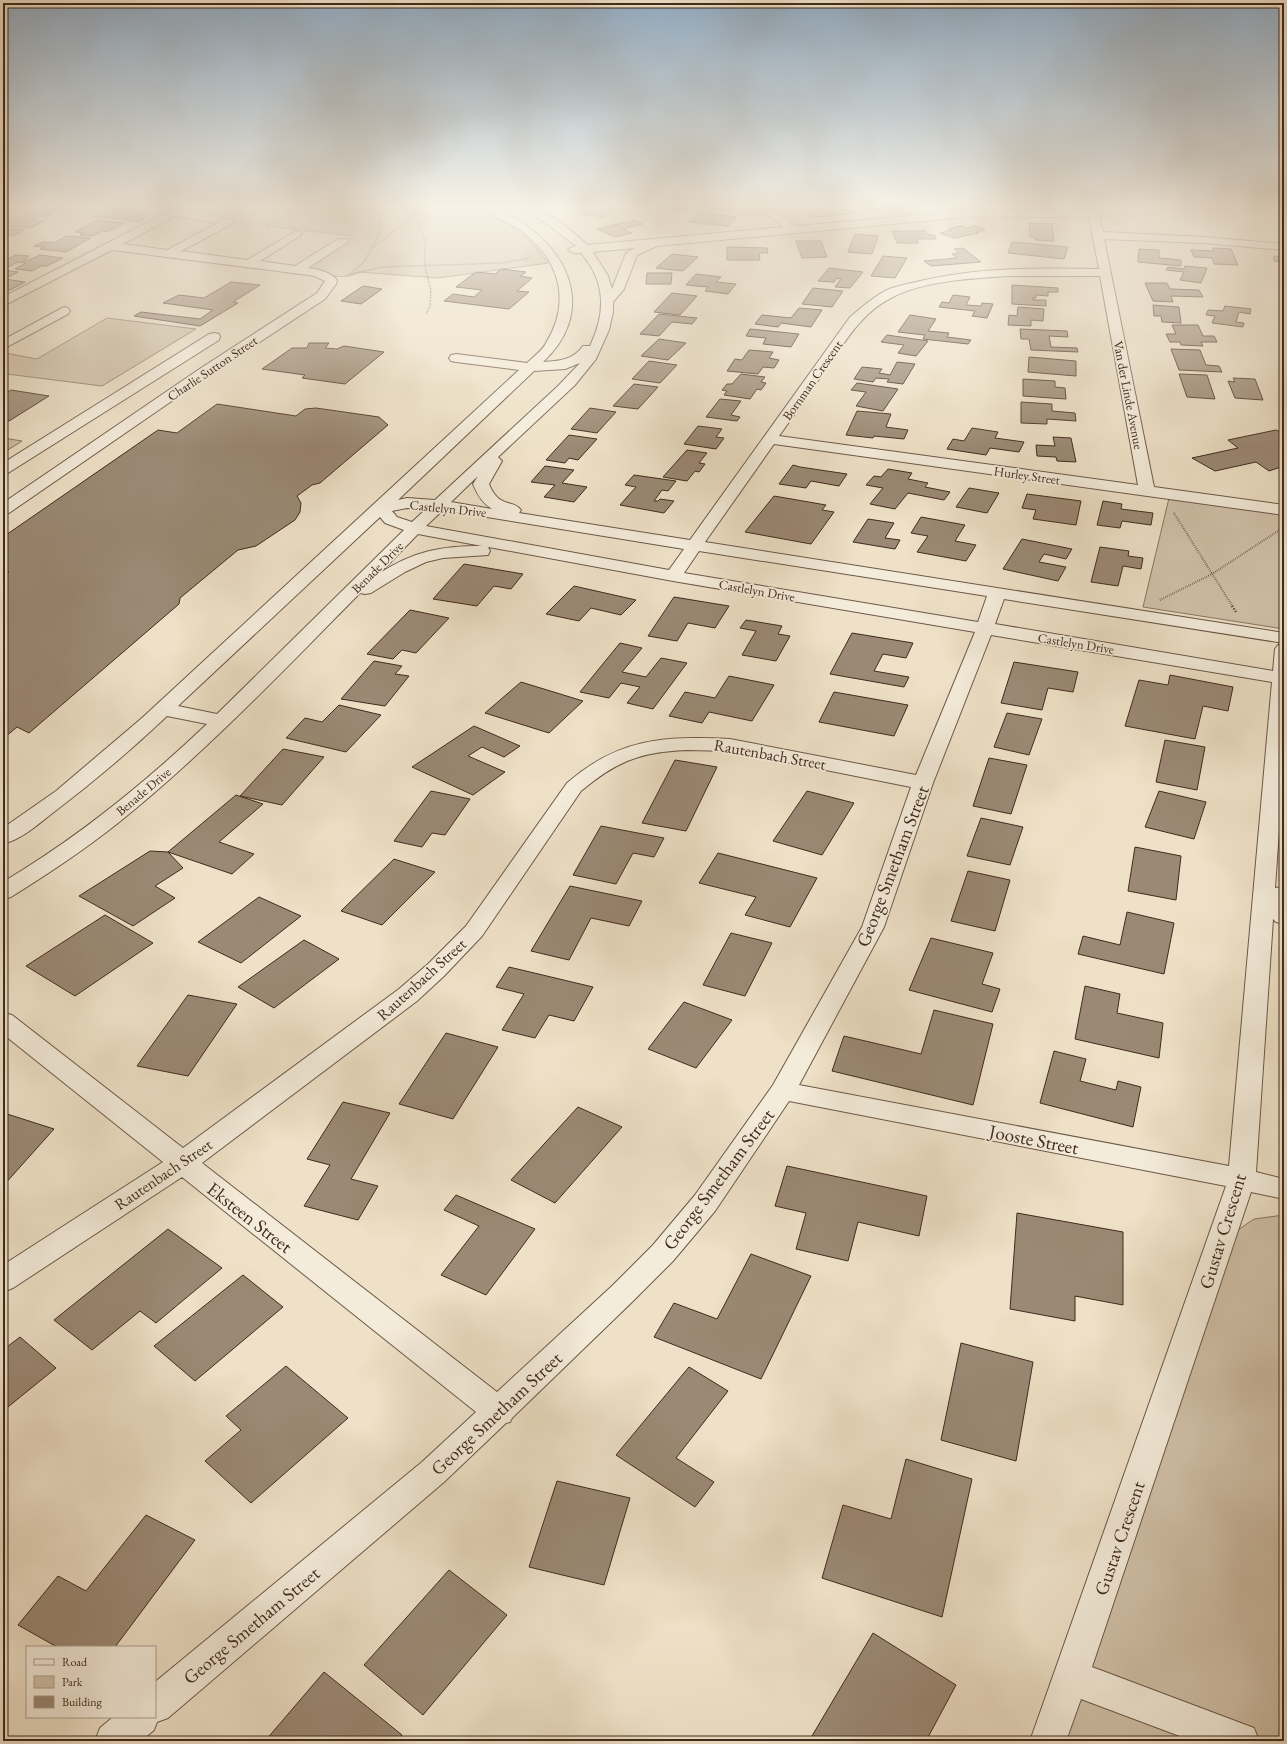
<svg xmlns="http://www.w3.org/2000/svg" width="1287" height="1744" viewBox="0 0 1287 1744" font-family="'EB Garamond',serif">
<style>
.green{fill:#d1c2aa;stroke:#897664}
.building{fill:#9b8975;stroke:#412a1d}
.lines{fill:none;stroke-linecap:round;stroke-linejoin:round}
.minor-casing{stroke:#6c5848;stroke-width:2}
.path-far2{stroke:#412a1d;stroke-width:1.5;stroke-dasharray:0.5 1;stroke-linecap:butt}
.path-far1{stroke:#412a1d;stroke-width:2;stroke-dasharray:0.5 1.5;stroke-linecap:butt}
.path{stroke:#412a1d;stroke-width:2.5;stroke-dasharray:1 2;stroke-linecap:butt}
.minor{fill:#f4ecdb;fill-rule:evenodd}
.labels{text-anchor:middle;stroke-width:3.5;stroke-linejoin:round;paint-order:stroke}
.far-street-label{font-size:13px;fill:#412a1d;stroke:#f4ecdb}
.street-label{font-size:16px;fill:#412a1d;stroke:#f4ecdb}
.near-street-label{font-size:19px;fill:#412a1d;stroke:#f4ecdb}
</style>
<rect width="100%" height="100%" fill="#eee1c7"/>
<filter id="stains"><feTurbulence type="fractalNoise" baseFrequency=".005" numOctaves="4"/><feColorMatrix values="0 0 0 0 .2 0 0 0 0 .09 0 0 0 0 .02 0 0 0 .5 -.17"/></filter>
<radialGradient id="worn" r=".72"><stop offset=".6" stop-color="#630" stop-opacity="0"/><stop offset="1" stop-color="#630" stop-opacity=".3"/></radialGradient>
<g class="green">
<path d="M305,204H467L507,223L532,243L548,263L438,278L359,272C344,282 320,273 303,268L353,236L266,226Z"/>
<polygon points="107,318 196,329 102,386 7,374 3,364 3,355 5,353 37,359"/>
<polygon points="3,438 22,441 3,453"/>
<polygon points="1169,498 1284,515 1284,629 1143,607"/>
<polygon points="1284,1215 1284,1741 1064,1741 1232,1234 1254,1219"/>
</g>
<g class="building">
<polygon points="48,204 73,204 57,212 36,210"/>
<polygon points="593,204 607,204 621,206 604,217 578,214"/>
<polygon points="677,204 718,204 708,211 688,208 684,211 670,209"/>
<polygon points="852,204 899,204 880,209 884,210 876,212"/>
<polygon points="121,205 137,207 127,212 142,214 136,217 146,218 140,222 93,216 104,211 110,211"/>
<polygon points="834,205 841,210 850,209 856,213 811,218 801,210 812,209 809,207"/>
<polygon points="30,212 52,214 46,217 39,216 32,220 44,221 31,228 5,226 11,222 3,221 10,217 18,218"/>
<polygon points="697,213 737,217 728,226 688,222"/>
<polygon points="97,220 124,223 108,232 102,231 93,236 80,235 84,233 75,232"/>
<polygon points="635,220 643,224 622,229 632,233 615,237 597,229"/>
<polygon points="1029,223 1052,224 1054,241 1035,240 1034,237 1030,237"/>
<polygon points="961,226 967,228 976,226 985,230 976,232 979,233 954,238 940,233 952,230 948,229"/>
<polygon points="3,228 25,230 13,236 3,235"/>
<polygon points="892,231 925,231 927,235 934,235 936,239 916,239 918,243 897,243"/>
<polygon points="855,234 878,236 872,254 848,252"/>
<polygon points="67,236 91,238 66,252 40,249 44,247 34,246 43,242 53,243"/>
<polygon points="796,241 821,241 827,257 802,258"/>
<polygon points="1012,242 1068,247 1064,259 1008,253"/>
<polygon points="727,247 767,248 768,253 759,253 760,260 727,260"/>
<polygon points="963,248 981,262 931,266 924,261 957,258 952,254 959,253 954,249"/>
<polygon points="1213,248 1231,249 1238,265 1214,264 1212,258 1194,257 1191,250 1214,251"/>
<polygon points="1139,249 1159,250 1159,258 1181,260 1181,266 1138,262"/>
<polygon points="672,254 698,257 683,271 656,268"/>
<polygon points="16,255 29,256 23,260 29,260 40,255 63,258 47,266 41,266 32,271 15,269 26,263 18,262 8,267 3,266 3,261"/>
<polygon points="883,256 907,258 895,278 871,276"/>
<polygon points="1274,256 1284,257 1284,262 1274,261"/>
<polygon points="1185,266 1207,268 1201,283 1180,280 1184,272 1166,270 1168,267 1184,269"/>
<polygon points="829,268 863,272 850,288 835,287 841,279 837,278 834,282 818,281"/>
<polygon points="501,269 526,272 520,276 532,278 517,291 529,292 509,309 444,301 453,294 474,297 482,290 456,287 476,272 495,274"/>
<polygon points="3,270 18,272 5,279 25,282 10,290 3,289"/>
<polygon points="647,273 672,273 671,284 646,284"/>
<polygon points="696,274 721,277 716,282 736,284 728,294 705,291 708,287 686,285"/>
<polygon points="231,282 260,285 233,302 238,303 200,326 134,316 141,312 200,319 213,310 163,303 179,295 204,298"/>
<polygon points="1145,283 1167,283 1170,289 1199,290 1203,297 1171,296 1173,302 1153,301"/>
<polygon points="1012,285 1058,288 1058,292 1048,292 1048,296 1036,295 1036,298 1033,298 1033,300 1046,300 1046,306 1012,304"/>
<polygon points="363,286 382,289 361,304 341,301"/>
<polygon points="813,288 843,291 832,307 802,304"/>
<polygon points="672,293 697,296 680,315 654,312"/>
<polygon points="953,295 970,297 966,305 981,306 982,303 993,304 987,318 972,316 975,311 939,307 942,302 949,303"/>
<polygon points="1153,305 1179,307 1181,323 1162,322 1161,316 1154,316"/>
<polygon points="1225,306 1251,309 1250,314 1239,312 1236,322 1244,323 1243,327 1212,323 1215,316 1206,315 1208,310 1223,311"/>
<polygon points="1018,307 1044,309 1043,321 1031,320 1031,326 1008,325 1009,315 1017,316"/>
<polygon points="799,308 822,310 811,327 781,323 778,327 755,324 762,315 791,318"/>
<polygon points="659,314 697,318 692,324 672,322 659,336 640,334"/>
<polygon points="910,315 936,319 928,331 949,333 947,337 971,340 968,344 923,339 925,335 898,332"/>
<polygon points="1172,325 1198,325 1203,336 1214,336 1217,342 1201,342 1203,346 1181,345 1180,342 1170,342 1166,334 1176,334"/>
<polygon points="750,329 799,334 791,347 763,344 766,338 746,336"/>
<polygon points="1020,329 1067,331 1068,337 1049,336 1051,347 1077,348 1078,352 1031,350 1029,339 1021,339"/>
<polygon points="887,335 928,341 916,356 898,353 904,345 881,342"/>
<polygon points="659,339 686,343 668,360 641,356"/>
<polygon points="309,343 329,343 325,348 337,349 344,346 384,352 345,384 302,378 305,375 262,369 292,348 307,348"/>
<polygon points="1171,349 1200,350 1206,365 1219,366 1222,372 1179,370"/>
<polygon points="749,350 773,352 769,358 779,360 774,368 763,367 758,374 727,371 735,359 742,360"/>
<polygon points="1029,357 1076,361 1076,376 1028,372"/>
<polygon points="649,361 677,365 660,383 632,379"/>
<polygon points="897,362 915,364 903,384 887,382 889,379 876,378 873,382 854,379 862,367 882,369 879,373 890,375"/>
<polygon points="741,374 765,377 761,382 766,383 761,390 757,389 750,399 724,395 727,391 722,390 727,384 732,384"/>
<polygon points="1179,374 1207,375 1215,399 1187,397"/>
<polygon points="1233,378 1255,379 1263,400 1235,398 1228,381 1235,382"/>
<polygon points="1023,379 1055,381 1055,387 1065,388 1066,399 1023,396"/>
<polygon points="857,383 898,389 883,411 856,406 866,392 851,390"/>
<polygon points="634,384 658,387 638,409 613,406"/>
<polygon points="11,390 49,396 9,421 3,420 3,395"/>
<polygon points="720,399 741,401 731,415 740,417 737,421 706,417"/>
<polygon points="1021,402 1052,404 1052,411 1075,413 1076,421 1047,419 1047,424 1021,423"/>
<polygon points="217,404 296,416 305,409 316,408 379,417 388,425 320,483 312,485 297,496 301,503 300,512 295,520 256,546 238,550 180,598 179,604 29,733 17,727 5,737 3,736 3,576 9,572 3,571 3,537 158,430 177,433"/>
<polygon points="590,408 616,412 597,433 571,429"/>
<polygon points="857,411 891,414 886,427 908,430 904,439 874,436 873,438 846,435"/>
<polygon points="698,426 722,429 716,437 724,438 716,449 684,444"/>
<polygon points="972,428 998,432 995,438 1024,442 1019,452 990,448 986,455 947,449 953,439 964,441"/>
<polygon points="1276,430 1284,434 1284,466 1269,471 1256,462 1215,471 1192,458 1238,448 1228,440"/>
<polygon points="569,435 597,439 578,460 569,458 565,463 546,460"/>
<polygon points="1053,437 1071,438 1076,462 1057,461 1056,457 1037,456 1036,445 1055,446"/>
<polygon points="687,450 707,453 699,463 705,464 699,472 695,471 687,481 663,477"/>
<polygon points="793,465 800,467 847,474 839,486 811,481 806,488 779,484"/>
<polygon points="545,466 574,470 562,483 587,487 574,502 544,497 555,485 531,482"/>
<polygon points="888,469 912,473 908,479 928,483 925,487 950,492 944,500 908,493 895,509 870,504 883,488 866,485 874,476 881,477"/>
<polygon points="634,475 676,481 668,491 662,490 654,501 658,501 660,499 674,501 664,513 620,505 636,487 625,485"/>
<polygon points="969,488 999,493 987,513 956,507"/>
<polygon points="1027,494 1081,501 1076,525 1033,519 1036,510 1022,508"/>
<polygon points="774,496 826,505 822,510 834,512 811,544 745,532"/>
<polygon points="1103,501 1122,504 1121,509 1153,513 1151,525 1122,521 1120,528 1097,525"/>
<polygon points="921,517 965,525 955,541 976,545 966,561 917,552 928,536 911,533"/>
<polygon points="868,519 894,523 885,538 900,540 895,549 853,542"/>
<polygon points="1022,539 1072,549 1066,559 1044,554 1039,562 1066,567 1058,581 1003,569"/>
<polygon points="1100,547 1129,551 1128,556 1143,558 1141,569 1123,566 1118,586 1091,582"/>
<polygon points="464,564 523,574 511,589 494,586 477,606 433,599"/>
<polygon points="574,586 636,600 621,615 591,608 579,621 546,614"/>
<polygon points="674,597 729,606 715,628 688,623 677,641 648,636"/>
<polygon points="410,610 449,618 416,653 402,650 393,659 367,654"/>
<polygon points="746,620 782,626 778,634 790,636 776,661 742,655 756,631 740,628"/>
<polygon points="852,633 913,643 906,658 883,654 874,671 909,677 904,687 830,674"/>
<polygon points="620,643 642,648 622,672 646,677 661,658 687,663 653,709 627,703 640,687 621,683 609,698 580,692"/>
<polygon points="374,661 402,666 395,674 409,676 385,706 341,699"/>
<polygon points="1014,662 1078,672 1073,692 1048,688 1042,710 1001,703"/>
<polygon points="1170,675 1233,687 1228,711 1203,706 1195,739 1125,726 1139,680 1168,685"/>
<polygon points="729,676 774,685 752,721 709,712 702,723 669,716 685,692 715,698"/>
<polygon points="521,682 583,701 549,733 485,713"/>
<polygon points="834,692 908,705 894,736 819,722"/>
<polygon points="339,705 381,715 346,752 286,738 305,718 322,722"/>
<polygon points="1007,713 1042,719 1029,755 994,747"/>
<polygon points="474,726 520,746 504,757 482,747 468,756 505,772 473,795 412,767"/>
<polygon points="1165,740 1205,747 1197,790 1156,782"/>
<polygon points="283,749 324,757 282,805 240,796"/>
<polygon points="989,758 1027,765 1011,814 973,806"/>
<polygon points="675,760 717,767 686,831 642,823"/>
<polygon points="431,791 470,799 445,835 432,833 422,847 394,841"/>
<polygon points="807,791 854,803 822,855 773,841"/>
<polygon points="1159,791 1206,802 1194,839 1145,827"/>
<polygon points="236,795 263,804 219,842 254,854 232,874 168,852"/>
<polygon points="981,818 1023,827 1010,865 967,856"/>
<polygon points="601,826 664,838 654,857 633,853 616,884 573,875"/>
<polygon points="1135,847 1181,856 1176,900 1128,891"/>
<polygon points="150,851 168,852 183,868 155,886 175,898 133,926 79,896"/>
<polygon points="718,853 817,878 790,927 745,915 756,897 699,883"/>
<polygon points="394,859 435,872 382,925 341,911"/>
<polygon points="968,871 1010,880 995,931 951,921"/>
<polygon points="570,886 642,901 629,926 591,918 569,960 531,951"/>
<polygon points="259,897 301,916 241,963 198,942"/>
<polygon points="1127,912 1174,923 1164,974 1078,954 1083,936 1120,945"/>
<polygon points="105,915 153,943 75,996 26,966"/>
<polygon points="731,933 772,943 745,996 703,985"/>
<polygon points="931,938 993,953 982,984 1000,989 992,1012 909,990"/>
<polygon points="304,940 339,959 274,1008 238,987"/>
<polygon points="509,967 593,987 574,1021 549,1015 535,1038 502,1030 524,994 496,987"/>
<polygon points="1085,986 1120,994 1117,1013 1163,1023 1159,1058 1075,1039"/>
<polygon points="188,995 237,1004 188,1076 137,1066"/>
<polygon points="684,1002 732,1020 696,1068 648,1049"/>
<polygon points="934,1010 993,1024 973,1105 832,1071 844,1036 921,1054"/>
<polygon points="446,1033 498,1047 453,1119 399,1104"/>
<polygon points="1054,1051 1086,1059 1080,1081 1116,1090 1118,1081 1141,1087 1133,1127 1040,1103"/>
<polygon points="343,1102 390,1113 351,1179 378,1186 358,1220 304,1206 330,1165 307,1159"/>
<polygon points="578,1107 622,1127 555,1203 511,1180"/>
<polygon points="4,1113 54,1129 3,1186 3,1114"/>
<polygon points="787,1166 927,1196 919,1236 858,1222 848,1261 796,1249 806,1213 775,1206"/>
<polygon points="456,1195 535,1229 486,1295 441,1275 479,1226 444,1210"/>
<polygon points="1017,1213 1123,1232 1123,1305 1075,1296 1075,1321 1010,1309"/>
<polygon points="168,1229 222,1268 156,1323 140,1311 92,1350 54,1320"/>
<polygon points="751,1254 811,1276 761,1379 654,1337 674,1303 717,1319"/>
<polygon points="243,1275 283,1307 195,1381 154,1346"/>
<polygon points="20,1337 56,1368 3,1411 3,1350"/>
<polygon points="961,1343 1033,1362 1016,1461 941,1440"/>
<polygon points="286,1366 348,1418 251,1503 205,1461 241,1430 226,1416"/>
<polygon points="689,1367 728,1391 676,1458 714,1482 695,1507 616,1455"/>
<polygon points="906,1459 972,1479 942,1617 822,1578 843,1505 891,1519"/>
<polygon points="557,1481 630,1498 604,1585 529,1567"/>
<polygon points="146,1515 195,1540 115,1647 57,1647 18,1625 58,1576 86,1591"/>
<polygon points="449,1570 507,1615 423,1715 364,1665"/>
<polygon points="873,1633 956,1685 926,1741 809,1741"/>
<polygon points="324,1672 402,1735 397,1741 265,1741"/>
</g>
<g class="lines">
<g class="minor-casing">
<g id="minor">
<polygon points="7,204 21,204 20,206 3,213 3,206"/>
<path d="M183,204H196L186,211L210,214L232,220L233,222L232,224L181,251L247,260L296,231L300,232L302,234L300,236L260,261L295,266L338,239H346L348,241L346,243L308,268C318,269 330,272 337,280L336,284L325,299L211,374L9,513L3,515V503L201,368L317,293L325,281L314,276L308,275L112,250L3,306V297ZM175,216L218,223L167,250L123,244Z"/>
<path d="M475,204C493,204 504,211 519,221C573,254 594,315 543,362C559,361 573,360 583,346H590C606,312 606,282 581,253H574L568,250L570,248L576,246L547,224L514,204C518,204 523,203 527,204C542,207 577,234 587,245L784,227L752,204H764L797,226L967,211H1088L1087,204H1097L1103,232L1204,237L1284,244V250L1204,243L1104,239L1154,487L1284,505V515L774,444L705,542L1284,633V643L1004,599L995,624L1273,671L1275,649L1278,645L1284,644V758L1275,888L1284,887V901H1281L1284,904V924L1276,922L1273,919L1256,1172L1284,1179V1199L1251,1192L1092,1667L1254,1728L1259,1741H1193L1081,1699L1066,1741H1030L1226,1186L789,1101L715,1211L673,1261L632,1302L512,1418L510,1422L506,1423L444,1482L168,1718L157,1722L154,1730L141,1741H95L100,1728L113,1717H155V1682L422,1462L476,1412L182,1177L13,1288L3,1292V1265L163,1162L3,1034V1013L12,1015L183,1148L399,989L428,964L466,926L567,783C619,738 664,736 730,739L916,775L975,632L673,581L483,546L488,547L490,551L488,555L443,558L426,562L405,572L371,593L365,594L360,593C282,672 205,753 118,823C84,850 48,874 11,897L3,899V882C77,838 144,784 207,724L167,716C130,751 91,784 50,815C36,826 20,840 3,844V828L56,791L142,718L519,370L456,362L451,361L449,358L451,355L456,354L527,363C533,357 542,351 546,343C573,299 558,256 517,228C508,223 479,209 475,204ZM967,217H1089L1099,269C1040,268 982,267 925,280C912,283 899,285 887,290C873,297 861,308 850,317L690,540L519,513L521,510C513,499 499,509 489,484L502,461L498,457L575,385L596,359L609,330L613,312V302L624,289L637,255L657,246ZM635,248L626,253L612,289L608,276L593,252ZM1010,276H1100L1138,485L779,436C795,414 811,391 826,369C845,342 861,313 891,298C922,281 974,278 1010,276ZM580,363L558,386L435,500L407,498L398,500L534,371L565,369ZM478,476L473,484C477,494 482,503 492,509L451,502ZM407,508L426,509L412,522L397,517L392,511ZM443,510L684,549L669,570L426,526ZM380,517L385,523L404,530L217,714L178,706ZM418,534L482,546C440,546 415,551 380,573ZM699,551L987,596L978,622L684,573ZM991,635L1272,682L1229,1166L799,1085L884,927L933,783ZM687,750L730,751L911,787L862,927L773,1085L695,1195L653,1245L612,1286L497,1392L202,1163L417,1001L444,976L482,936L581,791C617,761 640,752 687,750Z"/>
<polygon points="64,307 68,308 70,311 68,314 3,349 3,340"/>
<polygon points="214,333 219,334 220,337 219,340 8,473 3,475 3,463 209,334"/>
</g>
</g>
<g class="path-far2">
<polyline points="415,214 425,241 425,266 431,291 430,306 426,314"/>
<polyline points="373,248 415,214 419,204"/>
<polyline points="351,273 364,262 380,233 381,204"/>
<polyline points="346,275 383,267 502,263 530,258"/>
</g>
<g class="path-far1">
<polyline points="1174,513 1233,607"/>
<polyline points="1160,600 1212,574 1281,529"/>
</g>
<polyline class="path" points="1232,606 1236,612"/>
<use href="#minor" class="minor"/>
</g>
<linearGradient id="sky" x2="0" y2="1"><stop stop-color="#93adc4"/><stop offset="0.46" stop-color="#f7f2e6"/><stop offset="1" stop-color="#f7f2e6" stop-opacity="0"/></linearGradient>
<rect width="1287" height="448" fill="url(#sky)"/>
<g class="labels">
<g class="far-street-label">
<text transform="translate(212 368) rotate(-34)" y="5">Charlie Sutton Street</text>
<text transform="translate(812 380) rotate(-55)" y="5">Bornman Crescent</text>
<text transform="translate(1129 395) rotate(79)" y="5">Van der Linde Avenue</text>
<text transform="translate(1027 475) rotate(8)" y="5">Hurley Street</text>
<text transform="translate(448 508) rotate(6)" y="5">Castlelyn Drive</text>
<text transform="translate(377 567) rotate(-45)" y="5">Benade Drive</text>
<text transform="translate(757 590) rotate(10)" y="5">Castlelyn Drive</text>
<text transform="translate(1076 643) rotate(9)" y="5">Castlelyn Drive</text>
<text transform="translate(143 791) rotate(-40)" y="5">Benade Drive</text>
</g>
<g class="street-label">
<text transform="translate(770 754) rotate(10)" y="6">Rautenbach Street</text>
<text transform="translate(421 979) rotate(-42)" y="6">Rautenbach Street</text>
<text transform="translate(163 1174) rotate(-34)" y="6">Rautenbach Street</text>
</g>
<g class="near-street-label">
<text transform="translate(892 866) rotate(-69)" y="7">George Smetham Street</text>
<text transform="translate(1034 1139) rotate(11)" y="7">Jooste Street</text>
<text transform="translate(718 1179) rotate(-53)" y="7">George Smetham Street</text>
<text transform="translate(250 1217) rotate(38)" y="7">Eksteen Street</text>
<text transform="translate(1222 1231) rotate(-73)" y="7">Gustav Crescent</text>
<text transform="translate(496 1413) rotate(-43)" y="7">George Smetham Street</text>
<text transform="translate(1119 1538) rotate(-71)" y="7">Gustav Crescent</text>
<text transform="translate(251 1625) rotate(-40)" y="7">George Smetham Street</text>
</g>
</g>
<rect width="1287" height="1744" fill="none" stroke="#eee1c7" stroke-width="16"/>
<rect x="4" y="4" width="1279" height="1736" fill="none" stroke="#412a1d" stroke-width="2"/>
<rect x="8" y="8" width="1271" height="1728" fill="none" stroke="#412a1d"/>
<rect x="26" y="1646" width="130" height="72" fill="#f4ecdb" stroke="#ac9e8f"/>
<rect x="34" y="1659" width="20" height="6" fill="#f4ecdb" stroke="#ac9e8f"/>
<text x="62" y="1666" font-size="12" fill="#412a1d">Road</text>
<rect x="34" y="1676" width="20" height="12" fill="#d1c2aa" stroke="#ac9e8f"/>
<text x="62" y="1686" font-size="12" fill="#412a1d">Park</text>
<rect x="34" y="1696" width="20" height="12" fill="#9b8975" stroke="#ac9e8f"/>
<text x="62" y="1706" font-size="12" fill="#412a1d">Building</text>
<rect width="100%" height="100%" filter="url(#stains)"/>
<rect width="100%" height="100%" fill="url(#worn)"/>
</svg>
